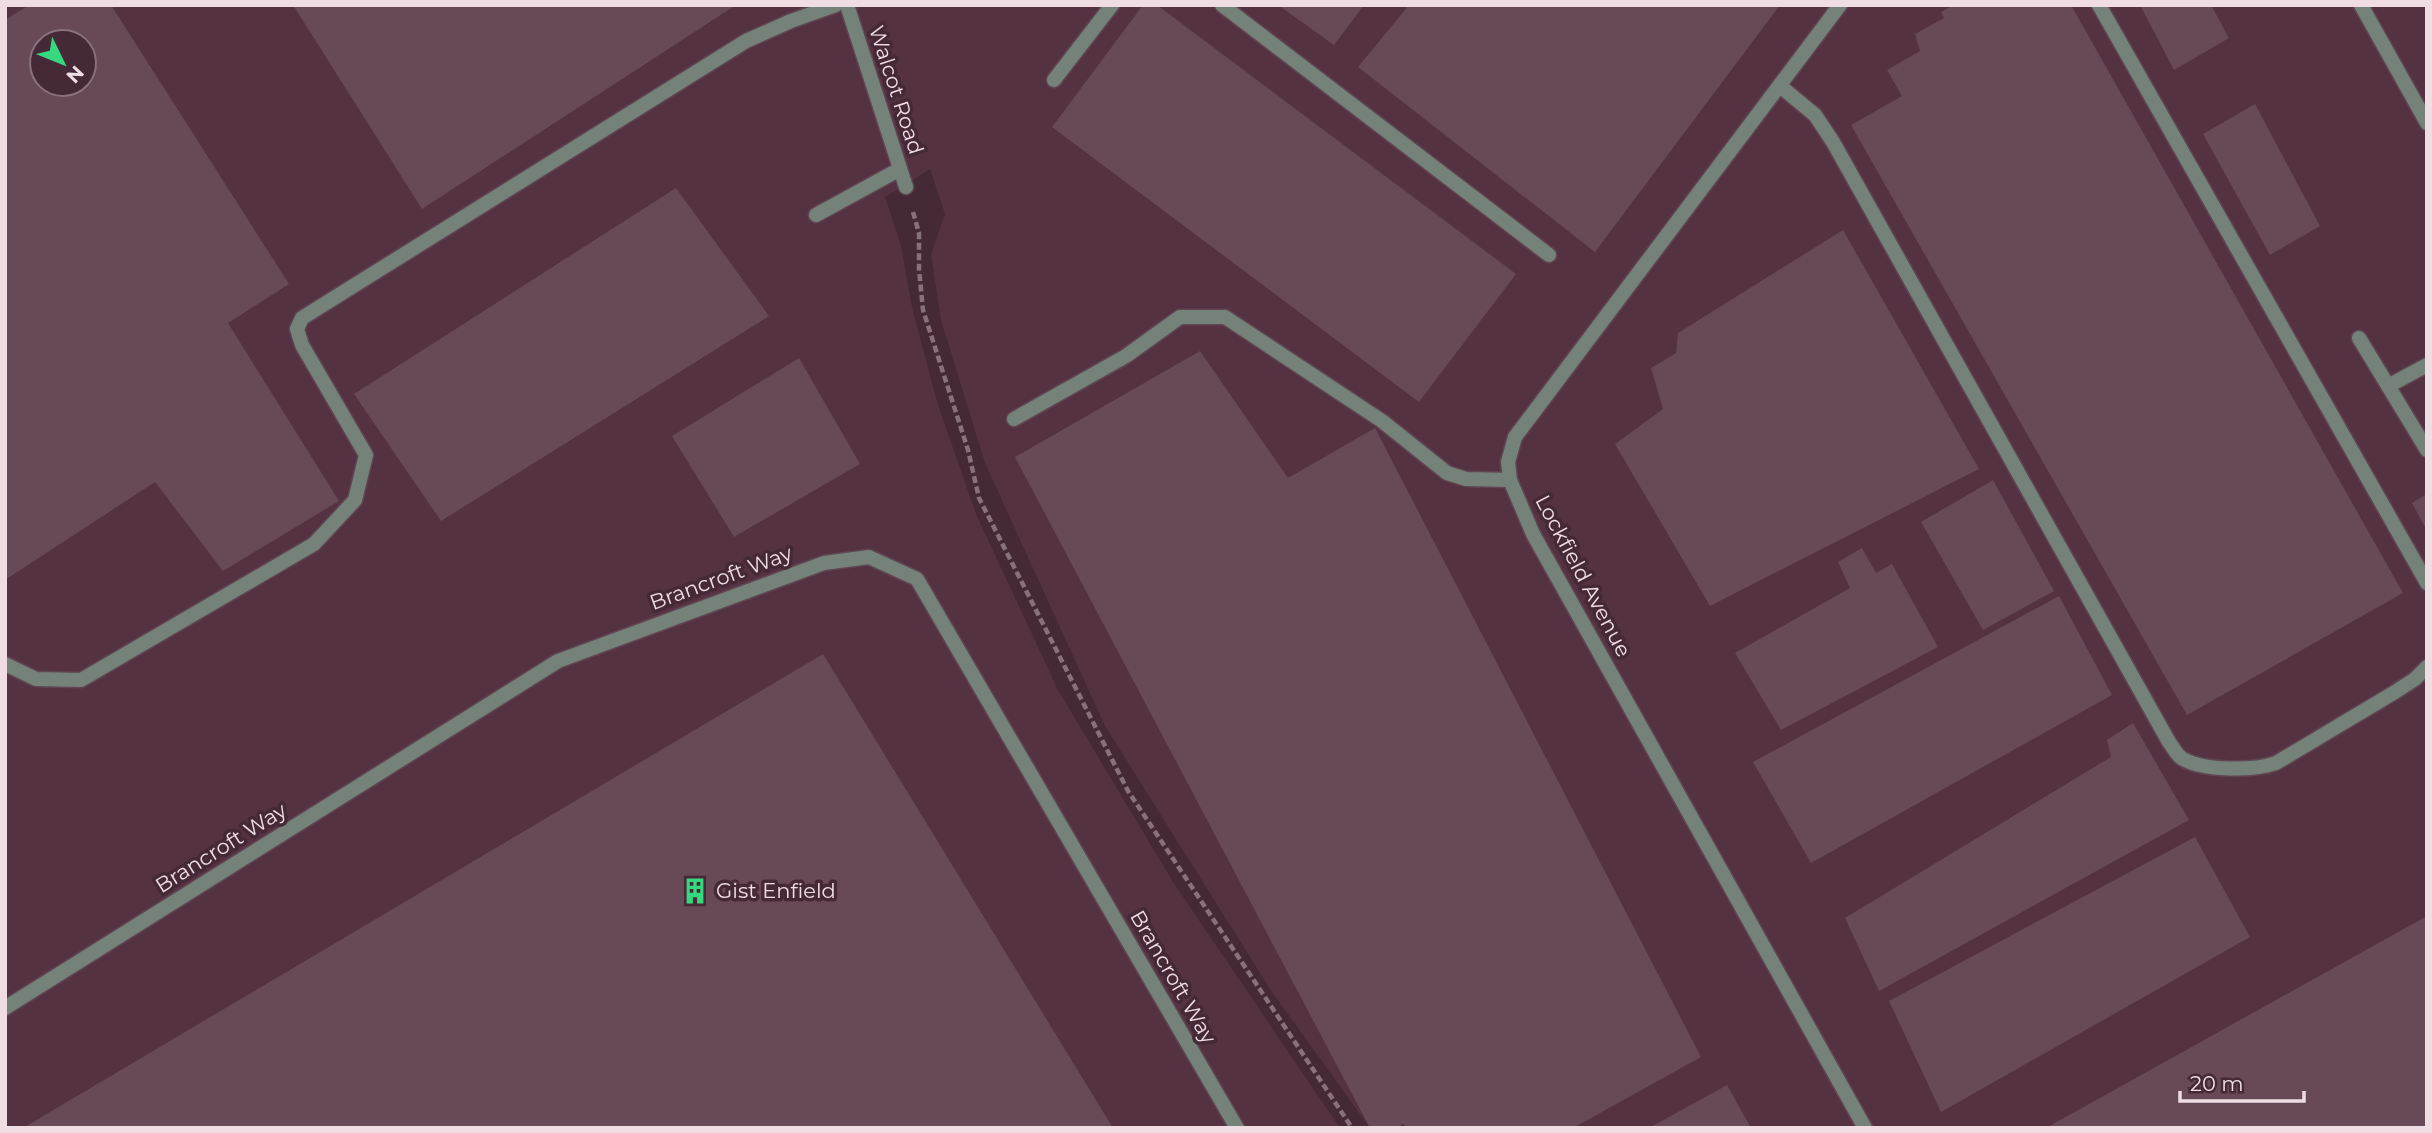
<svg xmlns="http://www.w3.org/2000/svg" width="2432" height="1133" viewBox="0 0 2432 1133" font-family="Montserrat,sans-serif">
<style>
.built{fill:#543242;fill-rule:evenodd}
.building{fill:#684957;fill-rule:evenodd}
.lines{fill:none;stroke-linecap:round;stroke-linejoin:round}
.service-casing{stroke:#604652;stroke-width:17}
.minor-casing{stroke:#604652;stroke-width:17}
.path{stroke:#89717c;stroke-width:4.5;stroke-dasharray:7 3.5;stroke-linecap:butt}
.service{stroke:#758279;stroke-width:14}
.minor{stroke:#758279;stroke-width:14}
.labels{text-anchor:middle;stroke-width:7;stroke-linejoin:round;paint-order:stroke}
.street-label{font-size:21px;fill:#f0dde4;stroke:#452936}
.poi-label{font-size:21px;fill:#f0dde4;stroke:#452936;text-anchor:start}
</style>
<rect width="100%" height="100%" fill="#452936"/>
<path class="built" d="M5,5H2427V1128H1370L1272,992L1105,726L985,463L941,320L931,254L945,214L930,169L885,197L901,246L912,307L937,402L976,514L1058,690L1173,882L1340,1128H5ZM42,42H84V84H42Z"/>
<g class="building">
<path d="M29,5H111L289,284L228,323L339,501L223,571L155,482L5,580V20ZM42,42H84V84H42Z"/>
<polygon points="293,5 736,5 422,209"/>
<polygon points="1143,5 1157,5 1516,274 1419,402 1052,127"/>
<polygon points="1278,5 1364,5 1334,45"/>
<polygon points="1409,5 1780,5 1595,252 1358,67"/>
<polygon points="1953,5 2071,5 2403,593 2187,715 1851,125 1902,96 1887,70 1920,51 1915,34 1944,18 1941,12"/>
<polygon points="2140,5 2211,5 2229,38 2174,70"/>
<polygon points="2255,104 2320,226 2270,255 2203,134"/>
<polygon points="676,188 769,316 441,521 354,394"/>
<polygon points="1843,230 1979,469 1710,606 1615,444 1663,409 1651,368 1676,353 1678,333"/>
<polygon points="1200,351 1288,478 1375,428 1701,1057 1573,1128 1406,1128 1403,1123 1398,1128 1370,1128 1015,457"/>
<polygon points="799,358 860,464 734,537 672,436"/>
<polygon points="1993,480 2054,591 1983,630 1921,522"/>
<polygon points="2427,494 2427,531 2412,503"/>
<polygon points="1862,548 1876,573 1892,564 1938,647 1781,730 1735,653 1850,588 1838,562"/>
<polygon points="2059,596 2112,695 1811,863 1753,762"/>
<polygon points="823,654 1113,1128 23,1128"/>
<polygon points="2133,723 2189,820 1879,991 1845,918 2111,757 2107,740"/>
<polygon points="2195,837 2250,937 1941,1112 1889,1001"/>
<polygon points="2427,916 2427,1128 2046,1128"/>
<polygon points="1727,1085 1751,1128 1649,1128"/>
</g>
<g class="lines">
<g class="service-casing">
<g id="service">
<polyline points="847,5 906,187"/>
<polyline points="1222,5 1549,255"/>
<polyline points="2099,5 2427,583"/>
<polyline points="2361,5 2427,123"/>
<polyline points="1054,80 1112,5"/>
<path d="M1780,86L1815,115L1833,142L2169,742C2173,747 2177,756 2183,759C2204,771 2254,771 2276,763L2395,692L2415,679L2427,667"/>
<polyline points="816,215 900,169"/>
<polyline points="2359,338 2427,450"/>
<polyline points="2388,386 2427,365"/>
<polyline points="1014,419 1126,356 1180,317 1225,317 1382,421 1447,473 1466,479 1510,480"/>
<polyline points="5,664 36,679 81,680 314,544 355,500 366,455 302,345 297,329 302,318 746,41 791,21 836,5"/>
<polyline points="5,1008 558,661 824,563 869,557 917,579 1237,1128"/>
</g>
</g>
<g class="minor-casing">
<polyline id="minor" points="1840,5 1515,437 1508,462 1510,480 1533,534 1865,1128"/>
</g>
<polyline class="path" points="913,212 919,233 919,269 923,310 968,450 979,498 1128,791 1352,1128"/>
<use href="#service" class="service"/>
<use href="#minor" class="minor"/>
</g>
<defs>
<g id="building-bare" transform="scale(2.1)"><path d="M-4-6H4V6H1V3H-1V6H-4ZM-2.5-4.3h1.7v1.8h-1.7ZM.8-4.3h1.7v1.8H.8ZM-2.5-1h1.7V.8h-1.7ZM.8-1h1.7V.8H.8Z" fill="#36d880" stroke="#452936" stroke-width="2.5" paint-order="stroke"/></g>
</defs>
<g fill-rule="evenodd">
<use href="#building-bare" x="695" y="891"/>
</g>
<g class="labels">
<g class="street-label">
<text transform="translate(896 90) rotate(72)" y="7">Walcot Road</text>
<text transform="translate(1583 576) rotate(62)" y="7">Lockfield Avenue</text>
<text transform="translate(721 578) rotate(-20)" y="7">Brancroft Way</text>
<text transform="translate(221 848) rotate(-32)" y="7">Brancroft Way</text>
<text transform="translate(1173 977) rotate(60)" y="7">Brancroft Way</text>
</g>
<g class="poi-label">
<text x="716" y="898">Gist Enfield</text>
</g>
</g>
<rect width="2432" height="1133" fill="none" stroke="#f0dde4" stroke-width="14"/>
<g transform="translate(63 63) rotate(133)"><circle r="33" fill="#452936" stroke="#89717c" stroke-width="2"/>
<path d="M0-5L12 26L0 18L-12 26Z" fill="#36d880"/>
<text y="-10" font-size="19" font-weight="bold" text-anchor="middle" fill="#f0dde4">N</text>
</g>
<path d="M2180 1091v10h124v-10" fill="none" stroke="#f0dde4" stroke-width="3.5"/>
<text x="2190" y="1091" font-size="21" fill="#f0dde4" stroke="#452936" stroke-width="5" paint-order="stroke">20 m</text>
</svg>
